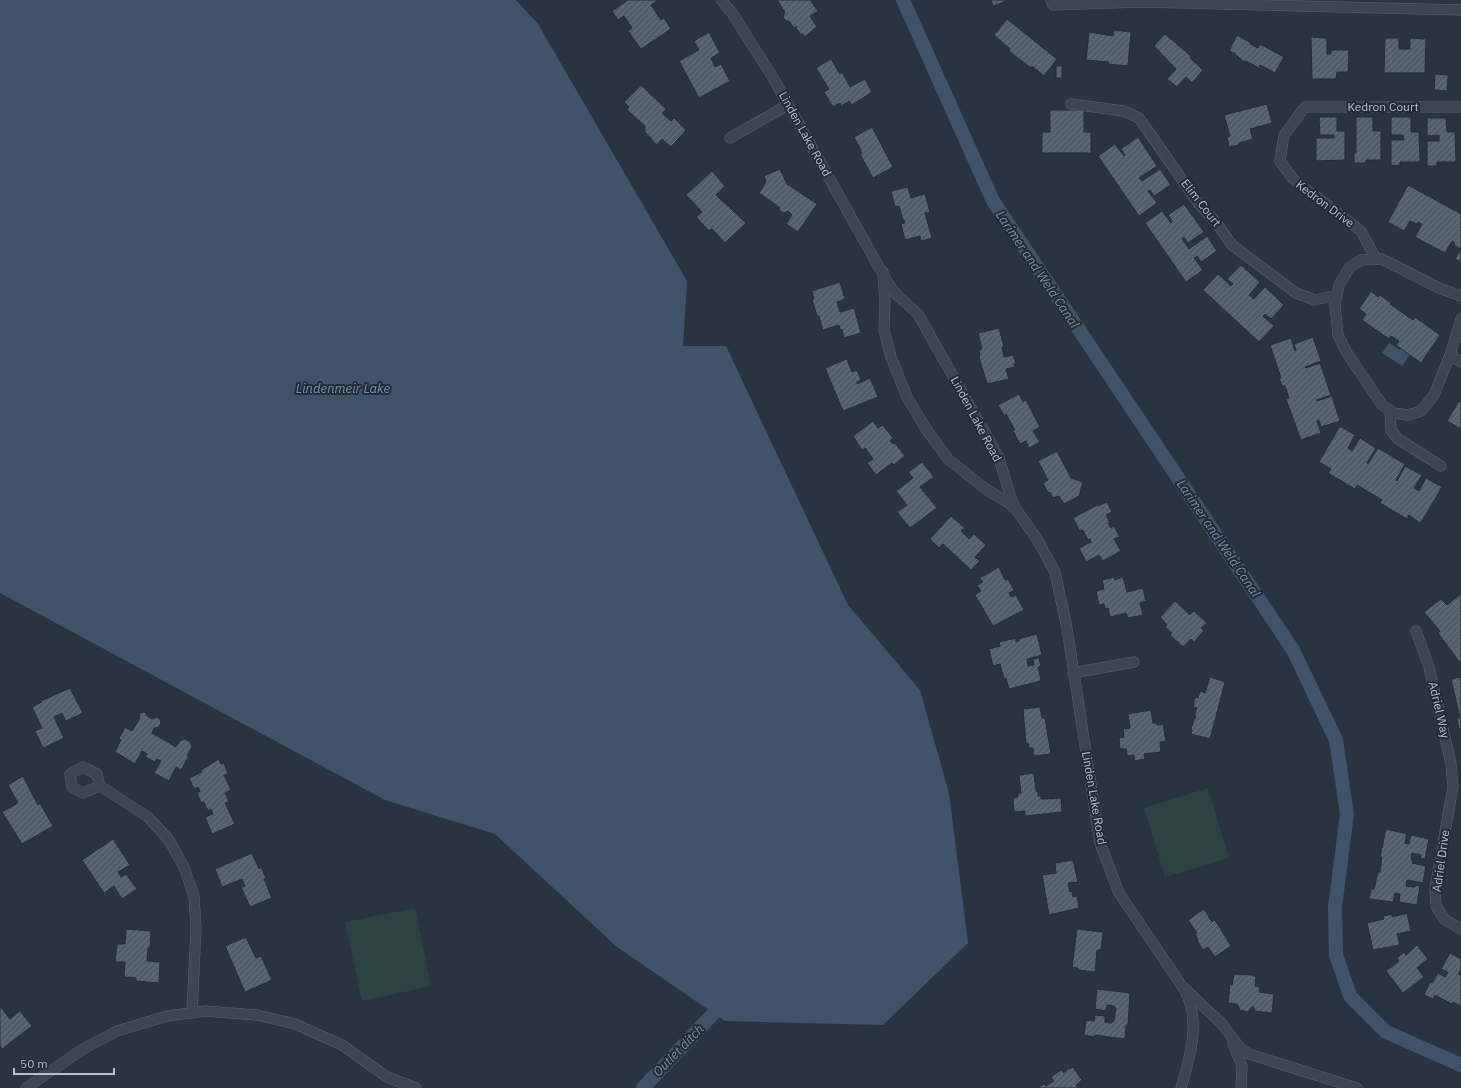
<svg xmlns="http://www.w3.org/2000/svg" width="1461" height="1088" viewBox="0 0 1461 1088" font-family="'IBM Plex Sans',sans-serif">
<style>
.green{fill:#2b4343}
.water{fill:#3f5469}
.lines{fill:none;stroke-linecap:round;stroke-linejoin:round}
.canal{stroke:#3f5469;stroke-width:14}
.building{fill:url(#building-hatch);stroke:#232d38}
.minor-casing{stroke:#5a646e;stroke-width:11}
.minor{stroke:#3c4651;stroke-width:10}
.labels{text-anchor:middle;stroke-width:4;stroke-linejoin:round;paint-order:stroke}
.street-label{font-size:12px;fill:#b9c1cb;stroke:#212b36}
.water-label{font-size:13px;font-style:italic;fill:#7b94ab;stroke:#212b36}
</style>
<defs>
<pattern id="building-hatch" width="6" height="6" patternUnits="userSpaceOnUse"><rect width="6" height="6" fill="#515e6b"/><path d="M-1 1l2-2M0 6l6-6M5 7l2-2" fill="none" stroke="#68737f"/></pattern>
</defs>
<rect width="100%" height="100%" fill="#283541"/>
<g class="green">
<polygon points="1208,788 1229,858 1165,877 1144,808"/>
<polygon points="415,908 431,986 362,1001 345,922"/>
</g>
<g class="water">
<polygon points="0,0 516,0 538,24 687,281 683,346 726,346 848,605 920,690 949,793 968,943 883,1025 725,1021 617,947 495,834 385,800 0,593"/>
<polygon points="1389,343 1400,350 1404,346 1412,351 1402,366 1382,353"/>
</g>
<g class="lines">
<g class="canal">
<polyline points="903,0 993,201 1293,650 1336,740 1347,814 1335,907 1336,955 1350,996 1386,1032 1461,1065"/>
<polyline points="643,1088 714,1013"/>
</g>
</g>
<g class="building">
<polygon points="628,0 659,0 651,5 661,20 664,18 671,29 641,49 628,31 632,28 624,16 618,20 612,11"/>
<polygon points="777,0 810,0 818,11 810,16 817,27 804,37 803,34 800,34 796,28 797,26 794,28 789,21 786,21 783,17 785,12"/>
<polygon points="991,0 1006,0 1007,1 993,6"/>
<polygon points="1007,19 1057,59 1044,76 1032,66 1031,68 1009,51 1010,49 994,35"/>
<polygon points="1114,30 1131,32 1128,66 1108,64 1109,62 1086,60 1089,32 1113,36"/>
<polygon points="709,32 720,53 711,58 715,67 721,64 730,81 699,98 679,61 699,50 694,41"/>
<polygon points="1165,34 1191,56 1190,58 1203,70 1192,83 1186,77 1177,87 1167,79 1176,69 1154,46"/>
<polygon points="1237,35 1251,43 1250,44 1258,48 1260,44 1284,57 1275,73 1260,65 1259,68 1246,61 1245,62 1239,58 1239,57 1235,55 1236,54 1229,51"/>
<polygon points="1311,37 1327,38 1327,54 1331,54 1331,50 1349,50 1348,72 1337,72 1336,79 1312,79"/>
<polygon points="1385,38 1399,38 1399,49 1410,49 1410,38 1426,39 1425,73 1384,73"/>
<polygon points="831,59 840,74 842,72 850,87 865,79 872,92 852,105 849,101 841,106 840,103 833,107 824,92 829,89 816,68"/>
<rect x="1056" y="66" width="6" height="12"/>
<polygon points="1435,74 1448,75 1447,91 1434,90"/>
<polygon points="641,85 666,109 662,113 671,121 674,118 686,130 671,147 662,139 657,145 645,132 645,126 627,110 629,107 624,102"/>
<polygon points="1267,104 1272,123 1250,129 1253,139 1239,143 1239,145 1229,147 1227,137 1230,136 1224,115"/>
<polygon points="1050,110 1084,110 1084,132 1091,132 1091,153 1042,153 1042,132 1050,132"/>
<polygon points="1319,117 1337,117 1337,131 1345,131 1345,160 1316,161 1316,138 1334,138 1334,135 1320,135"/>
<polygon points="1356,117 1373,117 1373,131 1381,131 1381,160 1366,160 1366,163 1354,163 1354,153 1356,153"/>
<polygon points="1391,117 1411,117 1411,132 1419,132 1420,162 1400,162 1400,165 1391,166 1391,140 1404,140 1403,135 1391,135"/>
<polygon points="1427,118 1446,118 1447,132 1455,132 1456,162 1437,162 1437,166 1427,166 1427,141 1439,141 1439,135 1427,136"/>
<polygon points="872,127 893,167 873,178 860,154 862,153 860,150 861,150 854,137"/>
<polygon points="1138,137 1157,166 1139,178 1142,181 1160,169 1171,185 1154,196 1150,190 1148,191 1157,203 1139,216 1098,156 1115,144 1124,156 1125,155 1121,149"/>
<polygon points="780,169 787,184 817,204 798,232 786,224 792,215 788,211 784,213 780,211 779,207 759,193 766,182 764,176"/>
<polygon points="712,171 725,186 716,195 746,223 725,243 712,229 709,231 696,217 702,212 686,195"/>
<polygon points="1408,185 1461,214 1461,262 1455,259 1461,249 1454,245 1455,243 1452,241 1445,253 1415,237 1422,224 1418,222 1417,224 1410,221 1404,231 1388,222"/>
<polygon points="908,187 911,198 925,194 930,212 925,213 932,238 921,241 920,236 905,240 901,224 905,223 904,220 903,220 899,206 895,207 891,191"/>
<polygon points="1184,204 1204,232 1188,243 1184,237 1182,239 1189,249 1207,236 1217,251 1201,262 1197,256 1194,258 1203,270 1186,282 1145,223 1162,211 1171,223 1172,221 1168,215"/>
<polygon points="1241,265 1260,282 1249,295 1254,299 1265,287 1284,305 1271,319 1265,314 1263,316 1274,326 1259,342 1203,290 1218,274 1231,286 1233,284 1227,279"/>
<polygon points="840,282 845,299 837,302 840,312 854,308 861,333 844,338 842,329 840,330 839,325 823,330 819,316 817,316 812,299 814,299 812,291"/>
<polygon points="1371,291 1378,297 1380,295 1391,303 1390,304 1413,320 1415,317 1440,335 1421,363 1396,345 1399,341 1391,336 1389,339 1362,320 1366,314 1359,309"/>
<polygon points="999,328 1004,347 1002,347 1004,357 1013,355 1016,363 1014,364 1015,367 1006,369 1009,379 987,384 979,357 980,356 979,350 982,349 978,333"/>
<polygon points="1313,337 1321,361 1305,367 1306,368 1320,363 1331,395 1316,400 1317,401 1332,396 1340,421 1321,427 1319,420 1317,421 1321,433 1301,440 1286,399 1289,398 1285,386 1282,386 1279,378 1281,378 1270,345 1291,338 1295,351 1296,350 1294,344"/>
<polygon points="847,359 852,372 857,370 861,380 857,382 857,384 870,378 878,397 843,411 825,368"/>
<polygon points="1019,394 1023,402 1026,400 1040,427 1033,431 1040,442 1029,448 1026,441 1020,444 1013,431 1015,430 1006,414 1004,416 998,405"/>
<polygon points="1459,401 1461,402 1461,429 1447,421"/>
<polygon points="873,421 878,428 883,425 893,438 890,441 893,444 895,443 905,456 894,465 892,463 876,475 867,463 873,459 865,448 862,450 853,436"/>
<polygon points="1340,426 1355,435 1348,448 1352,451 1360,438 1376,448 1367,463 1368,464 1378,448 1405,464 1396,480 1397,481 1405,466 1422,475 1414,488 1419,491 1426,478 1442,487 1422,521 1420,523 1409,515 1407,519 1380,503 1382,500 1357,485 1355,489 1328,473 1331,469 1319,462"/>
<polygon points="1057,451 1071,478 1083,482 1079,496 1064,504 1059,496 1053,498 1050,492 1048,493 1043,483 1048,480 1038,461"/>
<polygon points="922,462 934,477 920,487 937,508 910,528 897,512 907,505 896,491 913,478 908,472"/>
<polygon points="1107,502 1112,512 1106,515 1110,523 1108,523 1111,528 1114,526 1120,537 1114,539 1121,551 1103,561 1099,555 1086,562 1079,548 1091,542 1090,539 1088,540 1083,530 1080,531 1073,518 1097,505 1098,506"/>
<polygon points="951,516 965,528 961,531 969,539 974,534 986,545 975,557 980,561 971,570 943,544 939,548 930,539"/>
<polygon points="999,567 1005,580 1008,579 1014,590 1009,593 1011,597 1016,595 1024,610 993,626 975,595 981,591 977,585 983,582 980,578"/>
<polygon points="1114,577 1115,580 1123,577 1127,592 1143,588 1146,601 1140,603 1143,615 1128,618 1126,613 1110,617 1108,608 1105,609 1104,604 1099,605 1096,591 1104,589 1102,580"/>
<polygon points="1461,594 1461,664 1438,633 1440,631 1424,612 1441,599 1447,605"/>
<polygon points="1175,601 1190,615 1194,611 1207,623 1201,628 1204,631 1194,642 1191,639 1183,647 1170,635 1172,633 1165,627 1167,625 1160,617"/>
<polygon points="1037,634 1042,655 1027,659 1028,666 1034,665 1033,659 1039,658 1041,666 1038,667 1041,681 1009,689 1006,678 1004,679 1000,664 993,666 989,649 1000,646 999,642 1016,638 1016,642 1019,641 1018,639"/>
<polygon points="1210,677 1225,682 1210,739 1191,734 1192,730 1191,729 1194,719 1195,719 1196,716 1194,716 1197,708 1193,707 1195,697 1198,698 1200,691 1205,693"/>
<polygon points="1461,677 1461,729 1459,729 1457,719 1460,718 1451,679"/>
<polygon points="70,688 83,713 66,721 62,713 54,717 64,738 43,748 35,731 42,728 32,707 42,702 41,701"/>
<polygon points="1040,707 1042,718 1045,718 1051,754 1034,756 1033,748 1029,748 1028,743 1026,743 1023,709"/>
<polygon points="1151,710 1153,723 1157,723 1157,725 1163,724 1166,741 1160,742 1161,752 1144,754 1145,759 1134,761 1134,755 1127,756 1126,749 1120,749 1119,738 1124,737 1123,729 1130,728 1128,714"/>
<polygon points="144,712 147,714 147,716 152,719 156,717 160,719 161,723 159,727 154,728 152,733 176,747 180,741 185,739 190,742 192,747 187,756 189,756 181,770 176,767 169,781 154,773 161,761 157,759 155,762 145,757 147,754 142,751 135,764 115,752 121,740 119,738 125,727 132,731 140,718 139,716 140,713"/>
<polygon points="219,759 221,764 224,763 228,774 224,775 231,790 225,793 229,802 225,803 235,824 212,834 205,817 213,814 211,809 208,811 204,802 201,803 197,793 200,791 198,787 194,789 189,778 202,772 201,770"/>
<polygon points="1034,773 1036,791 1038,791 1038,796 1041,796 1041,799 1061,798 1062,812 1025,816 1025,811 1014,812 1013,798 1018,797 1018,793 1021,793 1019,775"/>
<polygon points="23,776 38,805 40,803 53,826 22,844 2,812 18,803 8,785"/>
<polygon points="1386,829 1407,834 1405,843 1409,844 1411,835 1429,839 1425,859 1420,858 1421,855 1412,853 1411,859 1413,860 1412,863 1426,866 1423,883 1407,880 1406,886 1415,887 1415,885 1420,886 1417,905 1399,902 1400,894 1395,893 1393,902 1369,899 1371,889 1374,889 1378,872 1380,872 1382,857 1380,857"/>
<polygon points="113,839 130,865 118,872 121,877 126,874 137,889 122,899 114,886 104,893 82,860"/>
<polygon points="252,853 259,869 261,867 266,878 264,879 272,898 250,907 241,887 245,886 242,879 222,887 215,869"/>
<polygon points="1073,860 1078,882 1068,883 1070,892 1072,891 1073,897 1077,896 1079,908 1049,915 1042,875 1056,873 1055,863"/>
<polygon points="1204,909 1212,922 1214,920 1217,923 1231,946 1215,957 1208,947 1203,950 1197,940 1198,939 1195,934 1197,933 1188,920"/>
<polygon points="1407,913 1411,931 1397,934 1400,945 1373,950 1367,923 1384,919 1383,916 1392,914 1392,917"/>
<polygon points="126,929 151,931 150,948 148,948 147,961 160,962 159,983 136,981 136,978 124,977 125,962 115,962 117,944 125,944"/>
<polygon points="1077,929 1103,932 1101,950 1097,950 1095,972 1078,970 1078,968 1072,967"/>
<polygon points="246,937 256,958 261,956 272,980 245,992 225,946"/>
<polygon points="1417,945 1428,959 1417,968 1424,977 1403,993 1386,971 1399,961 1397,958 1404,952 1406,955"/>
<polygon points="1450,953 1461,959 1461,969 1458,974 1461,975 1461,1006 1453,1002 1452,1004 1435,995 1433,999 1424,995 1430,982 1432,983 1438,973 1445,977 1448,972 1441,969"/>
<polygon points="1234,974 1254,975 1254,976 1256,977 1255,986 1260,987 1259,992 1274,994 1272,1013 1254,1011 1254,1007 1252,1007 1248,1012 1240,1010 1237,1004 1228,1003 1230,984 1232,985"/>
<polygon points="1097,989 1130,993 1128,1025 1126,1025 1125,1039 1095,1035 1094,1037 1084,1035 1086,1020 1094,1021 1095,1015 1105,1016 1105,1022 1111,1023 1114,1021 1116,1008 1114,1006 1107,1005 1106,1011 1095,1009"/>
<polygon points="0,1006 10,1019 20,1011 32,1026 2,1049 0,1045"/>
<polygon points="1073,1067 1082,1080 1076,1085 1078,1088 1037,1088 1044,1084 1046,1086 1054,1081 1051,1077 1061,1070 1064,1073 1069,1068 1070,1069"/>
</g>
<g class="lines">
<g class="minor-casing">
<g id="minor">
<polyline points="721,0 732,13 772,76 889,285 898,296 918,314 999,458 1010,495 1015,507"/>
<polyline points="1051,0 1053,5 1141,2 1461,10"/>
<polyline points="1071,104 1124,111 1139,118 1199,204 1218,225 1232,245 1296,293 1315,300 1337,295"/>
<polyline points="730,138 788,105"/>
<polyline points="1376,259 1361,231 1293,179 1280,161 1284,135 1305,107 1461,107"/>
<polyline points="883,272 885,302 884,330 891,357 907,397 926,429 948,459 987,490 1009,503 1018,512 1037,539 1055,572 1067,628 1100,843 1119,893 1182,986 1222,1024 1240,1048 1249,1054 1357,1088"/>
<polyline points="1461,296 1439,288 1382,259 1361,260 1349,268 1339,285 1335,305 1338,335 1347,353 1382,405 1394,413 1408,415 1421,411 1434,395 1450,355 1461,319"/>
<polyline points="1450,355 1461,362"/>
<polyline points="1390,410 1391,430 1398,439 1441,466"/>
<polyline points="1416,631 1429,667 1451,764 1453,787 1435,889 1436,906 1444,919 1461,929"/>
<polyline points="1073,673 1134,662"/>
<polyline points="100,786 83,793 72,787 70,774 83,767 97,774 100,786 148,817 169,840 184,867 194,896 196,928 192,1013"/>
<polyline points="1233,1044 1242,1066 1241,1088"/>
<polyline points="26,1088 83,1049 117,1031 167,1016 205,1011 257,1015 295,1024 342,1045 387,1077 416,1088"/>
<path d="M1181,1088C1190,1058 1201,1020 1185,991"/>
</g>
</g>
<use href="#minor" class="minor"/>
</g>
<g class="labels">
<g class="street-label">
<text x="1383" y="111">Kedron Court</text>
<text transform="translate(805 134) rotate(61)" y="4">Linden Lake Road</text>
<text transform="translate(1201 203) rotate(52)" y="4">Elim Court</text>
<text transform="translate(1325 204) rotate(37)" y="4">Kedron Drive</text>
<text transform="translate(976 419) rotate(62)" y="4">Linden Lake Road</text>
<text transform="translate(1439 710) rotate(77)" y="4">Adriel Way</text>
<text transform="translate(1094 798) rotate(80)" y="4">Linden Lake Road</text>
<text transform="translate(1441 861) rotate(-82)" y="4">Adriel Drive</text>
</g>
<g class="water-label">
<text transform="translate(1038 269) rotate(56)" y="5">Larimer and Weld Canal</text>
<text x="343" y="393">Lindenmeir Lake</text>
<text transform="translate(1219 538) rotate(56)" y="5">Larimer and Weld Canal</text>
<text transform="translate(678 1050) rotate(-46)" y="5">Outlet ditch</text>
</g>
</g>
<path d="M14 1068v6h100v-6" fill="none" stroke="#b9c1cb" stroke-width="2"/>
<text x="20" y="1068" font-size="12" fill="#b9c1cb" stroke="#212b36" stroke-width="3" paint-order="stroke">50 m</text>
</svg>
